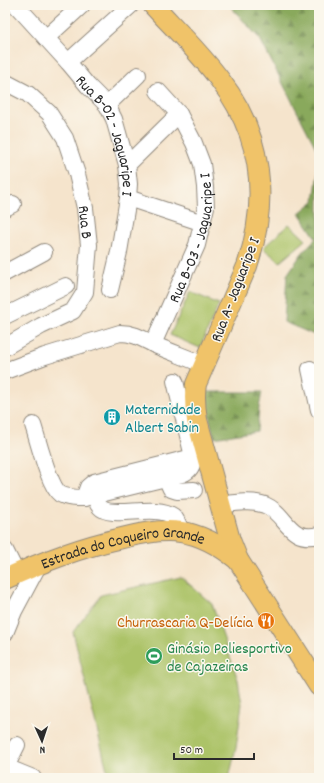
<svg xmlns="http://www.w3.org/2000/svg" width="324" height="783" viewBox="0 0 324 783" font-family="Dekko,sans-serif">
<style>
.forest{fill:url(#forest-firs);stroke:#5a6a44}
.garden{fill:#acc367;stroke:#6c7749}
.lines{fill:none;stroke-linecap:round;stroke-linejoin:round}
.minor-casing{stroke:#90887c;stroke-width:18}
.major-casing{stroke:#90887c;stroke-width:22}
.minor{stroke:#fff;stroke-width:16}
.major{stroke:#f0c369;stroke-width:20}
.labels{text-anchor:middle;stroke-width:3;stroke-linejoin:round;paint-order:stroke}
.street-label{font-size:16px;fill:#2b2b2b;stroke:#fbf7ec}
.culture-label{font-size:16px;fill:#0d838f;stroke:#fbf7ec;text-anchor:start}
.food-label{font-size:16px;fill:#c56008;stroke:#fbf7ec;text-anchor:end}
.leisure-label{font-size:16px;fill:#27864d;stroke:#fbf7ec;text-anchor:start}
</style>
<defs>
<pattern id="forest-firs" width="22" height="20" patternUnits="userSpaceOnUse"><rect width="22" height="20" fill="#89a95c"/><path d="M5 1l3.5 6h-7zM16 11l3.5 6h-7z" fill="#708a4c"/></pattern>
</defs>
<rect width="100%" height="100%" fill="#fbf7ec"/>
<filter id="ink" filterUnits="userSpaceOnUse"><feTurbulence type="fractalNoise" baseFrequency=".025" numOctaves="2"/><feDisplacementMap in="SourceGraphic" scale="8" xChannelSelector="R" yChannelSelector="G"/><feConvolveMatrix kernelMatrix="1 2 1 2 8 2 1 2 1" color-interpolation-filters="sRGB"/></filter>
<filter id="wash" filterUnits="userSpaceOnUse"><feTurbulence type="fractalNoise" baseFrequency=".012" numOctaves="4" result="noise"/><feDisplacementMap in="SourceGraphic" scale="16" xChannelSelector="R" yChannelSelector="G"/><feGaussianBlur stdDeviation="0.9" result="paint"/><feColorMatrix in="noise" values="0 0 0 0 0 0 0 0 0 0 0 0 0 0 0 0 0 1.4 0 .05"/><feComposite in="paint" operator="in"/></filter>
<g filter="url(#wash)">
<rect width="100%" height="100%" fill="#f5e4cc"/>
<g class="forest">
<polygon points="229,5 319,5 319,154 260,39"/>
<polygon points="319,165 319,337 284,322 287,275 302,253 316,238 299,213 314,201"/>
<polygon points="206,392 262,392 259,408 257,431 214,438 209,416"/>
</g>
<g class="garden">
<polygon points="289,224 306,240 280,262 263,248"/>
<polygon points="190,292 219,304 200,348 170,335"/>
<polygon points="181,577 212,604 238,680 242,704 236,748 229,778 109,778 73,632 101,595"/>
</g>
</g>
<g filter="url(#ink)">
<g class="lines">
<g class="minor-casing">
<g id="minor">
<path id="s1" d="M16,5L68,62L88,86L107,105L114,119L127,165L129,184L128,198L119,252L110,290"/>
<polyline points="46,38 82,5"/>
<polyline points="68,62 131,5"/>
<path id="s2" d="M5,82L28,94L49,113L65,138L77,174L85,208L89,245L85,292L73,311L41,326L5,347"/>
<polyline points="107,105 138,75"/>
<polyline points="127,165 179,114"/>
<polyline points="128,198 203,223"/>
<polyline points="5,208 13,204"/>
<polyline points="5,273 44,252"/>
<polyline points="5,316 66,286"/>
<path id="s3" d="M153,344L197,245L206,207L205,187L202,164L194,143L179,114L158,91"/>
<polyline points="310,369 319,410"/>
<path d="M5,371L45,356L120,333C134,333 143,339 155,345C171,352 188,358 204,365"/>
<path d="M33,425C38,440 49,486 60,494C67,498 76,498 84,498L182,474C190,471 193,466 193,457L175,381"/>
<polyline points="166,478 171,489 177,491 194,490"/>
<path d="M95,496C96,499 97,504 100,507C111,520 155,503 173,516C177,519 179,527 182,532"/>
<polyline points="84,498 88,487 94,482 193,457"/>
<path d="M221,505C235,503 251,500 265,505C287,514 288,543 319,535"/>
<polyline points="5,550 17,574"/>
<polyline points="5,633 14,611 39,564"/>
<polyline points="6,767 33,778"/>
<polyline points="5,769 17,745"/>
</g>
</g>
<g class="major-casing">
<g id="major">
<path d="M153,5C175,29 200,53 220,80C263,136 269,200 247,266L196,384C194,396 195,407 197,420L230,540L238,560L319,686"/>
<path id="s4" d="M5,579C42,562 78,548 118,539C138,534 160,529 181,532C203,535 222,547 238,560"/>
</g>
</g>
<use href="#minor" class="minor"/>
<use href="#major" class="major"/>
</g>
</g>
<defs>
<g id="building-disc" transform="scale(0.9)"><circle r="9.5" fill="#0f9aa8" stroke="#fbf7ec"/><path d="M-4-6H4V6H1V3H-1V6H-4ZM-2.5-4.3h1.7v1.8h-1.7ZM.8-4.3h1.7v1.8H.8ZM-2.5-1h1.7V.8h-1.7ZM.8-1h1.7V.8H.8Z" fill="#fff"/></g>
<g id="restaurant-disc" transform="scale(0.9)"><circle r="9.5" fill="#e8710a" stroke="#fbf7ec"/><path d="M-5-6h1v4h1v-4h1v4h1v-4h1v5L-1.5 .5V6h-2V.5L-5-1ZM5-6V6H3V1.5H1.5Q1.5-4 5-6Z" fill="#fff"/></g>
<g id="stadium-disc" transform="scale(0.9)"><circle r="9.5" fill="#2e9e5b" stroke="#fbf7ec"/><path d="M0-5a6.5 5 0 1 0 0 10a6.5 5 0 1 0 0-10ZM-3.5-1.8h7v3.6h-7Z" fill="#fff"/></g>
</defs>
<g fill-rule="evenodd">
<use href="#building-disc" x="112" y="417"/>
<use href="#restaurant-disc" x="266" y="621"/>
<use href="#stadium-disc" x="154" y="656"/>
</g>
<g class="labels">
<g class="street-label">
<text dy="6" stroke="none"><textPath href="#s1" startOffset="163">Rua B-02 - Jaguaripe I</textPath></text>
<text dy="6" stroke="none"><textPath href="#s2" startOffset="171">Rua B</textPath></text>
<text dy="6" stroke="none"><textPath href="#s3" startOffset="114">Rua B-03 - Jaguaripe I</textPath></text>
<text transform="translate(234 289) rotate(-69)" y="6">Rua A- Jaguaripe I</text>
<text dy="6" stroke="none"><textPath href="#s4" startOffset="124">Estrada do Coqueiro Grande</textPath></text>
</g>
<g class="culture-label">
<text x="125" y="414">Maternidade<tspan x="125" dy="18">Albert Sabin</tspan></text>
</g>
<g class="food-label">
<text x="253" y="627">Churrascaria Q-Delícia</text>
</g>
<g class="leisure-label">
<text x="167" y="653">Ginásio Poliesportivo<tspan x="167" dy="18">de Cajazeiras</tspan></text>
</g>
</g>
<rect width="324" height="783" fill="none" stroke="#fbf7ec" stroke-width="20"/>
<g transform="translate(42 741) rotate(177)" stroke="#fbf7ec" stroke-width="3" paint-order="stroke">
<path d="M0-3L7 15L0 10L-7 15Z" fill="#2b2b2b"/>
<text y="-6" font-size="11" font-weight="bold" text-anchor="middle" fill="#2b2b2b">N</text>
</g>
<path d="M174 753v6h80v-6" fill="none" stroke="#2b2b2b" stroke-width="2"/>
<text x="180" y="753" font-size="12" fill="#2b2b2b" stroke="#fbf7ec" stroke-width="3" paint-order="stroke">50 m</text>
</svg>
